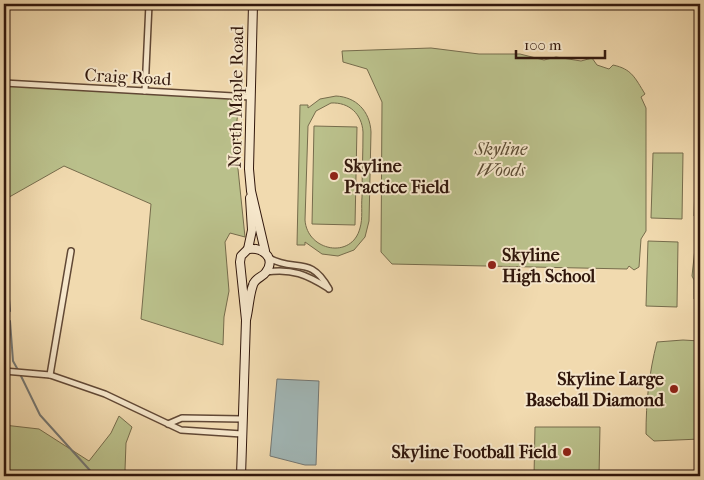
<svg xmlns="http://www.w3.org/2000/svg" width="704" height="480" viewBox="0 0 704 480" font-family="'IM FELL French Canon',serif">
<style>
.green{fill:#bac08b;stroke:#766c4c;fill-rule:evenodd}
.water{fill:#a1b7b7;stroke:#747773}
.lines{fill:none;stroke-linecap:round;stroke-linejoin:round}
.stream{stroke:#747773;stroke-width:2}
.street-casing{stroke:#614835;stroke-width:8}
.secondary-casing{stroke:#31170c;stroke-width:10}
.street{stroke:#f6e7cb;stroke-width:5}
.secondary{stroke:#f6e7cb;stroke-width:8}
.poi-dot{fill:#8f2418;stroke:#f6e7cb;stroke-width:2}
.labels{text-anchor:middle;stroke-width:4;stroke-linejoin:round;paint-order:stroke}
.street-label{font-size:18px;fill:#31170c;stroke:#f6e7cb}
.park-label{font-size:18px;font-style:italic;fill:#5a4a32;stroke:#f6e7cb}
.poi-label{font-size:18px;font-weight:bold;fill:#31170c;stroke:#f6e7cb;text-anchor:start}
</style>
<rect width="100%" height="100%" fill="#f1daaf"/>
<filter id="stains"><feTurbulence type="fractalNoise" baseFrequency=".004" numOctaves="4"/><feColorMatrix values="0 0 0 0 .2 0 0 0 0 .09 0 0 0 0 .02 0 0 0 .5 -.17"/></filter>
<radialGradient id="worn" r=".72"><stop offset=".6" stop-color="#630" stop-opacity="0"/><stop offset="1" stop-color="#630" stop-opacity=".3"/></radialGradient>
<g class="green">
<path d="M431,48L479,54H520L544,60L556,57L581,61L592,58L597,65L609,69L613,65C632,69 635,78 645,94L641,97L646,108V231L641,239L639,267L634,270L629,266L627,269L392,264L381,252L382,102L367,69L343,62L342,51Z"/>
<polygon points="4,83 240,97 237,120 238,169 245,237 230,233 225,242 229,291 224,317 223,345 141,319 151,204 64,166 4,200"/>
<path d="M336,96C356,97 370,111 371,132L369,221L365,237L354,250L338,256L322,254L305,242V245H297L300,105H308V108L320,99ZM331,103C349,102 362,114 363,132C363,153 362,175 362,197C361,207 363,218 360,228C352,260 307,251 305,220L308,126L316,111Z"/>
<polygon points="314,126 357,127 355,225 312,224"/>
<polygon points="653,153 683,153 682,219 651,218"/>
<polygon points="700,154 700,219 694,216 696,155"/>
<polygon points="696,239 700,239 700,305 694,299 694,280 692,276"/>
<polygon points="648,241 678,242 677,307 646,306"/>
<path d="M683,340L700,341V439L654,441L646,434C646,402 649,373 657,342Z"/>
<polygon points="119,416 132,427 126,443 125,470 136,476 4,476 4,425 39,429 89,461 111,433"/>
<polygon points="535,427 600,427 599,476 534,476"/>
</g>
<polygon class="water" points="277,379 319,381 316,465 305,465 270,456"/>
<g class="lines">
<g class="stream">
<polyline points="4,290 9,299 10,311"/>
<polyline points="10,321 13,361 18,370"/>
<polyline points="20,374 40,415 95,476"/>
<polyline points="697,476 700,475"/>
</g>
<g class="street-casing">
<g id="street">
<polyline points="4,83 251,97"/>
<polyline points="145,91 149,4"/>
<path d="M269,258C295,273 310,254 329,289"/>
<path d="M266,272C292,268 307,275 328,288"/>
<polyline points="4,371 50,375 105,394 181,430 242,434"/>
<polyline points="50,375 71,251"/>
<polyline points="168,424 182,418 242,419"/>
</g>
</g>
<g class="secondary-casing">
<g id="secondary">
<polyline points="253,4 249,169 251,191 265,251"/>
<polyline points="248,249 252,230 250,198"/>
<path d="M241,476L246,320L240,262L241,256L248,249C261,247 277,257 266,272C263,277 255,278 253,285C249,296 249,308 246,320"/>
</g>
</g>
<use href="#street" class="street"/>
<use href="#secondary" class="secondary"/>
</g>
<g class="poi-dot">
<circle cx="334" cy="176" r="5"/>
<circle cx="492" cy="265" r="5"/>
<circle cx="674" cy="389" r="5"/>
<circle cx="567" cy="452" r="5"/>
</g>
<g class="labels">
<g class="street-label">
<text transform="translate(128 77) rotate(3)" y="6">Craig Road</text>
<text transform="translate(236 97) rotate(-89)" y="6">North Maple Road</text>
</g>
<g class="park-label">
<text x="501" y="155">Skyline<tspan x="501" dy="21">Woods</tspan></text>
</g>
<g class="poi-label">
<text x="344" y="172">Skyline<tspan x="344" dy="21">Practice Field</tspan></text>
<text x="502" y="261">Skyline<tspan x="502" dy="21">High School</tspan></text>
<text x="664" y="385" text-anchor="end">Skyline Large<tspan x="664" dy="21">Baseball Diamond</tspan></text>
<text x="557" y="458" text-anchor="end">Skyline Football Field</text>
</g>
</g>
<rect width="704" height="480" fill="none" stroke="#f1daaf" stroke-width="20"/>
<rect x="5" y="5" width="694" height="470" fill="none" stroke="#31170c" stroke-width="2.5"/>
<rect x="10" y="10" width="684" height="460" fill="none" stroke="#31170c"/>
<path d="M516 50v8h89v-8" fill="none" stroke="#31170c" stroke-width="2.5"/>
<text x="524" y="50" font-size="15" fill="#31170c" stroke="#f6e7cb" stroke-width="4" paint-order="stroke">100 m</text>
<rect width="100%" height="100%" filter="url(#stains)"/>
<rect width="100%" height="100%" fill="url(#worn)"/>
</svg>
